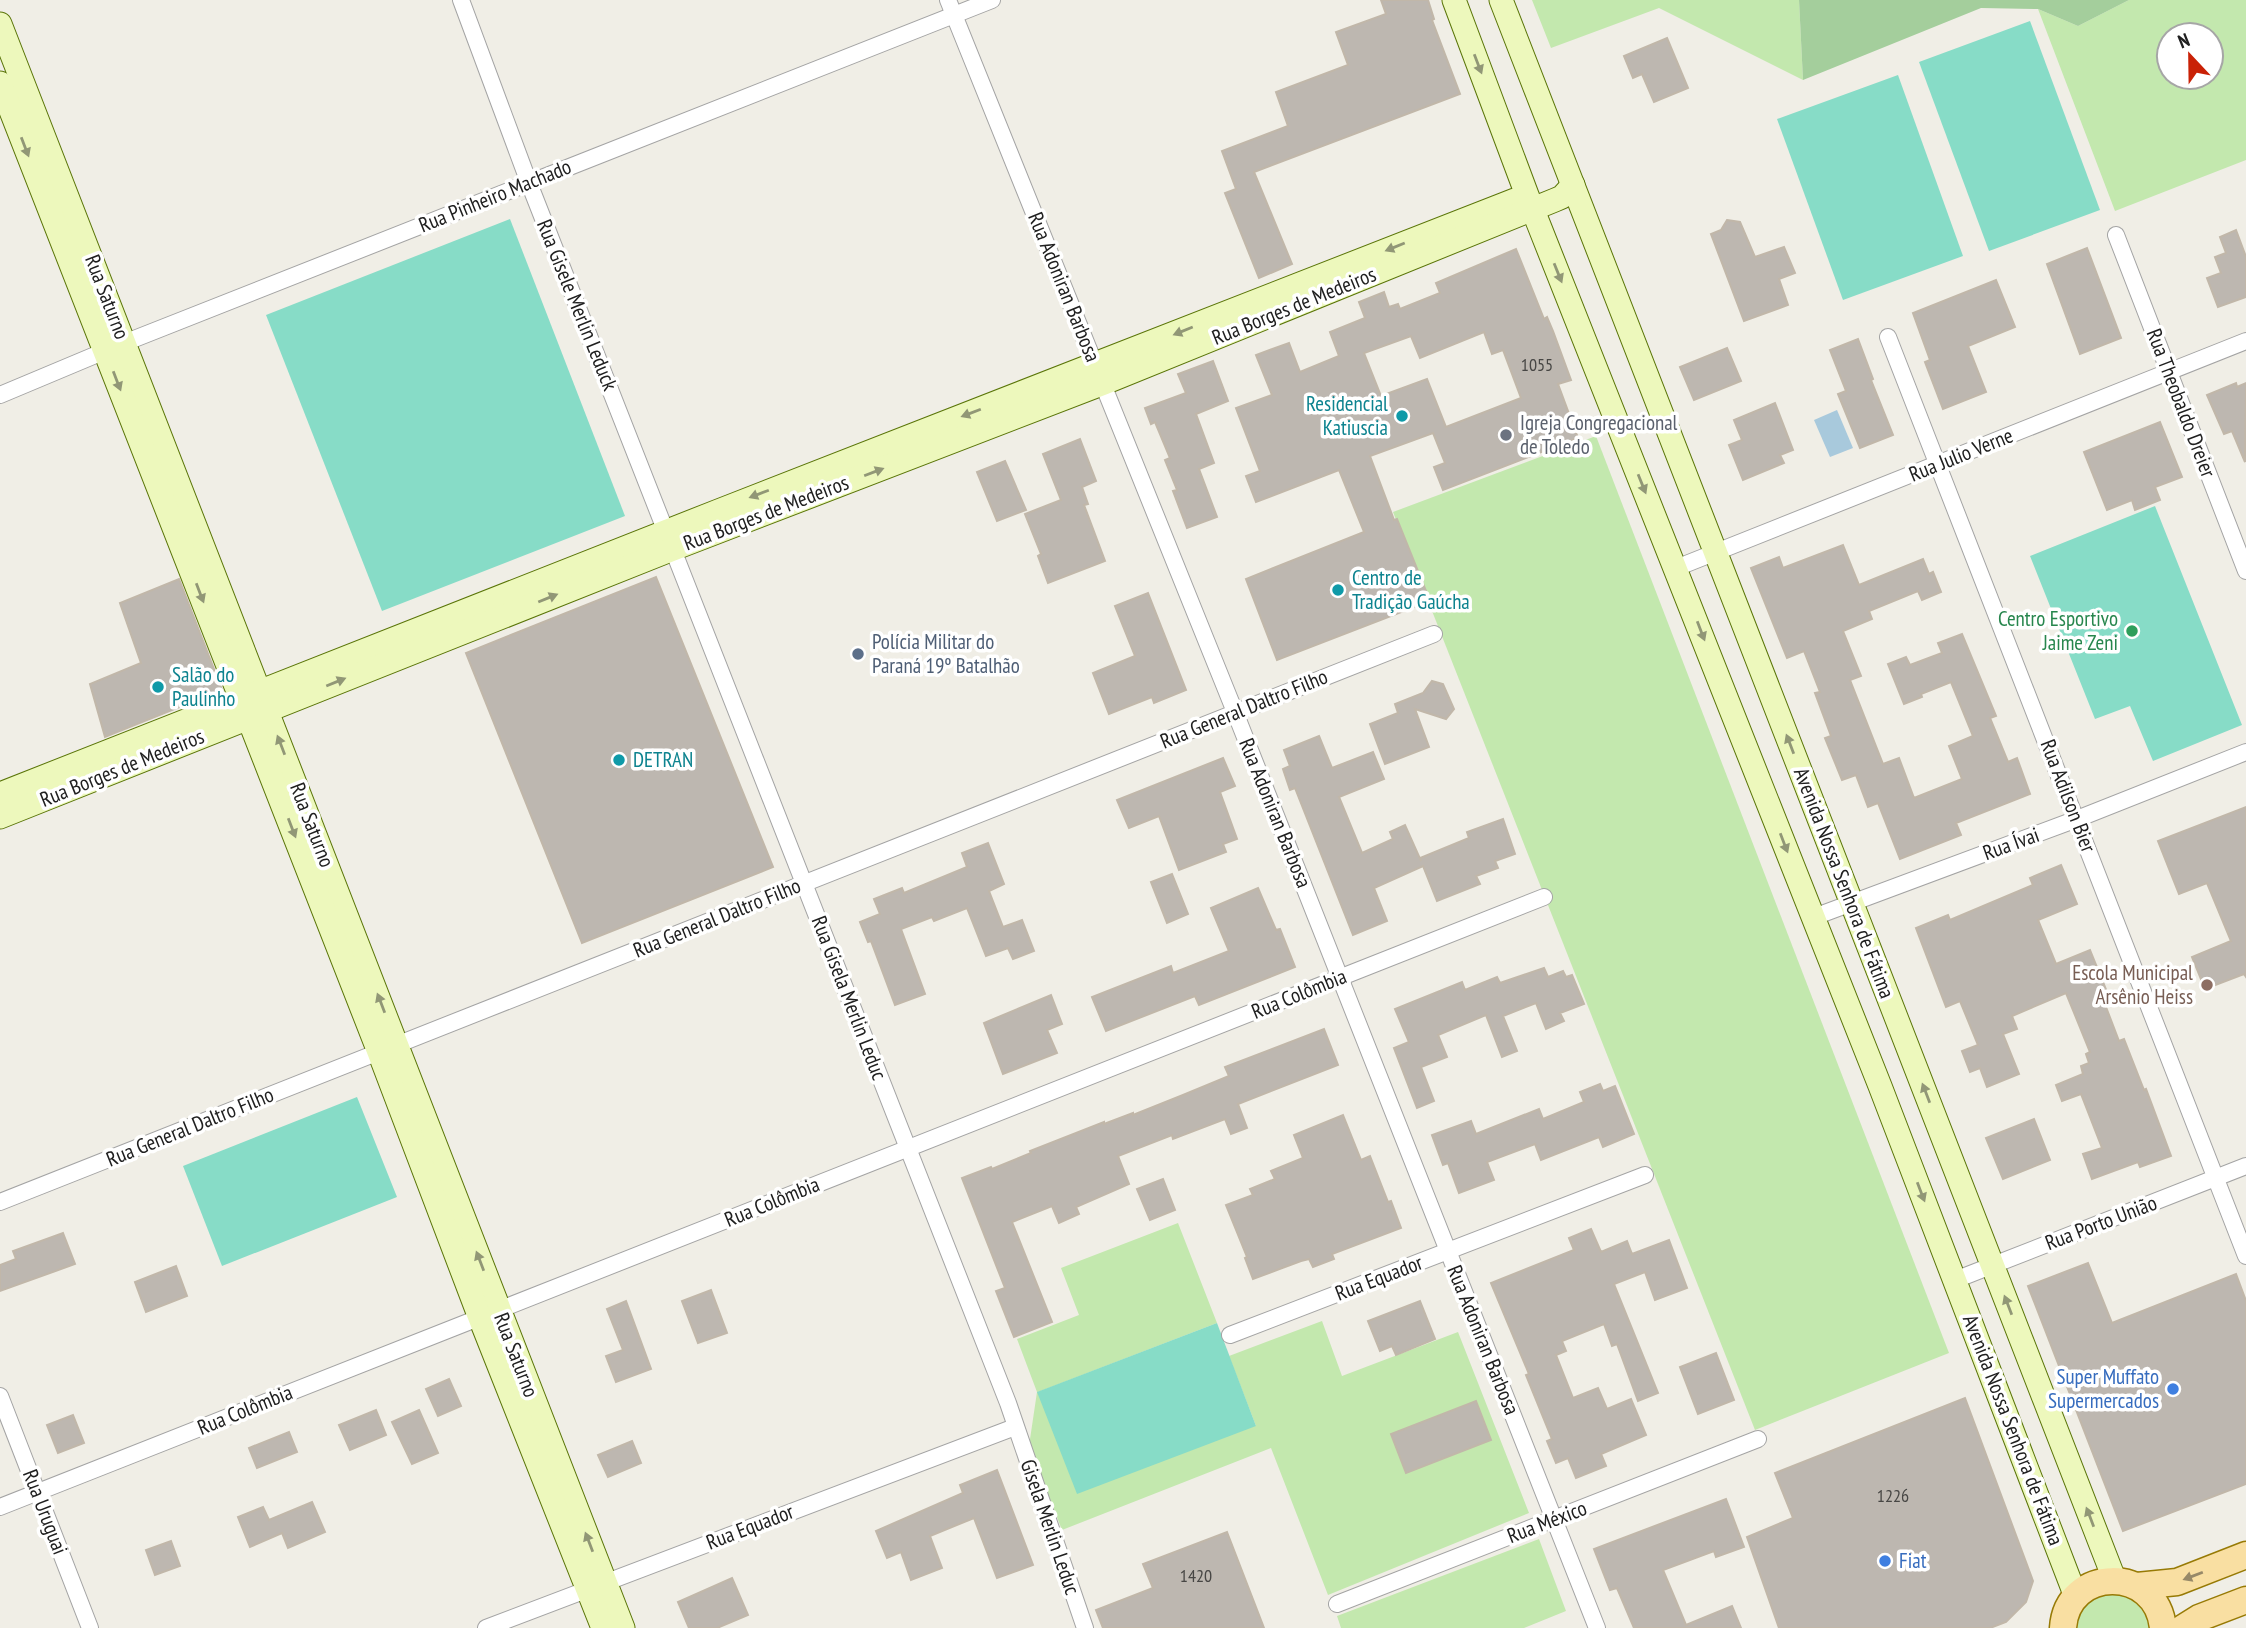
<svg xmlns="http://www.w3.org/2000/svg" width="2246" height="1628" viewBox="0 0 2246 1628" font-family="'PT Sans Narrow',sans-serif">
<style>
.grass{fill:#c3e8ae;fill-rule:evenodd}
.forest{fill:#a4ce9c}
.pitch{fill:#87dcc7}
.water{fill:#a8c9dc}
.building{fill:#bdb7b0;stroke:#c1b7a9;stroke-width:2;fill-rule:evenodd}
.lines{fill:none;stroke-linecap:round;stroke-linejoin:round}
.street-casing{stroke:#a4a4a4;stroke-width:18}
.secondary-casing{stroke:#5a7508;stroke-width:25}
.primary-casing{stroke:#977a05;stroke-width:29}
.street{stroke:#fff;stroke-width:16}
.secondary{stroke:#edf8bc;stroke-width:23}
.primary{stroke:#f9dfa2;stroke-width:26}
.oneway{fill:#919776}
.oneway2{fill:#978968}
.culture-dot{fill:#0f9aa8;stroke:#fff;stroke-width:2.5}
.worship-dot{fill:#6b7280;stroke:#fff;stroke-width:2.5}
.leisure-dot{fill:#2e9e5b;stroke:#fff;stroke-width:2.5}
.service-dot{fill:#5c6f8a;stroke:#fff;stroke-width:2.5}
.education-dot{fill:#8d6e63;stroke:#fff;stroke-width:2.5}
.shop-dot{fill:#3f7fe0;stroke:#fff;stroke-width:2.5}
.labels{text-anchor:middle;stroke-width:7;stroke-linejoin:round;paint-order:stroke}
.number-label{font-size:18px;fill:#474644}
.street-label{font-size:21px;fill:#202020;stroke:#fff}
.culture-label{font-size:21px;fill:#0d838f;stroke:#fff;text-anchor:start}
.worship-label{font-size:21px;fill:#5b616d;stroke:#fff;text-anchor:start}
.leisure-label{font-size:21px;fill:#27864d;stroke:#fff;text-anchor:end}
.service-label{font-size:21px;fill:#4e5e75;stroke:#fff;text-anchor:start}
.education-label{font-size:21px;fill:#785e54;stroke:#fff;text-anchor:end}
.shop-label{font-size:21px;fill:#366cbe;stroke:#fff;text-anchor:end}
</style>
<rect width="100%" height="100%" fill="#f0eee6"/>
<g class="grass">
<polygon points="1532,0 1799,0 1803,80 1659,8 1551,48"/>
<path d="M2129,0H2246V160L2115,211L2038,9L2078,26ZM2169,35H2211V77H2169Z"/>
<polygon points="1596,436 1949,1353 1755,1430 1393,512"/>
<polygon points="1178,1223 1217,1323 1038,1392 1256,1426 1229,1356 1322,1321 1342,1376 1458,1332 1529,1513 1328,1595 1271,1448 1062,1530 1029,1446 1037,1392 1017,1339 1079,1315 1061,1268"/>
<polygon points="1539,1539 1566,1611 1524,1628 1341,1628 1337,1616"/>
<polygon points="2112,1590 2141,1602 2153,1628 2073,1628 2083,1604"/>
</g>
<polygon class="forest" points="1799,0 2129,0 2078,26 2038,9 1981,8 1803,80"/>
<g class="pitch">
<polygon points="2030,21 2100,210 1989,251 1919,62"/>
<polygon points="1898,75 1963,256 1843,300 1777,119"/>
<polygon points="510,219 625,516 382,611 266,315"/>
<polygon points="2155,506 2242,725 2153,761 2130,706 2095,719 2030,556"/>
<polygon points="357,1097 397,1197 222,1266 183,1166"/>
<polygon points="1217,1323 1256,1426 1077,1494 1037,1392"/>
</g>
<polygon class="water" points="1837,410 1853,448 1830,457 1814,420"/>
<g class="building">
<polygon points="1381,0 1428,0 1434,19 1432,20 1460,94 1254,172 1292,264 1259,278 1225,193 1236,189 1222,151 1288,126 1276,92 1348,65 1336,32 1386,14"/>
<polygon points="1667,38 1688,88 1654,102 1642,74 1633,78 1624,56"/>
<polygon points="1727,220 1740,222 1755,257 1784,247 1795,273 1779,279 1788,305 1744,321 1711,234 1721,230"/>
<polygon points="2236,230 2246,257 2246,297 2218,307 2207,278 2221,273 2215,257 2226,253 2220,237"/>
<polygon points="2087,248 2121,338 2080,354 2047,264"/>
<path d="M1516,249L1544,319L1547,317L1553,331L1571,380L1558,384L1578,438L1443,490L1434,467L1445,463L1433,433L1370,456L1394,520L1397,519L1430,601L1277,660L1246,579L1364,532L1339,470L1256,502L1246,476L1260,471L1236,408L1272,395L1256,355L1289,343L1300,372L1339,356L1330,332L1365,318L1359,302L1384,292L1389,307L1398,304L1400,309L1440,293L1436,283ZM1484,332L1492,354L1503,350L1521,398L1446,427L1427,379L1381,396L1364,353L1411,336L1420,358Z"/>
<polygon points="1996,280 2015,327 1968,346 1986,392 1943,409 1925,362 1930,360 1913,313"/>
<polygon points="1858,339 1873,379 1871,380 1893,435 1860,448 1838,394 1846,391 1830,350"/>
<polygon points="1727,348 1741,381 1694,400 1680,367"/>
<polygon points="1213,361 1228,401 1196,414 1214,463 1199,469 1217,517 1187,528 1173,491 1177,490 1165,460 1170,458 1155,422 1151,424 1145,408 1186,393 1178,374"/>
<polygon points="2236,383 2237,387 2246,383 2245,462 2232,431 2224,434 2207,395"/>
<polygon points="1775,403 1793,450 1780,455 1784,463 1743,480 1729,445 1742,440 1734,420"/>
<polygon points="2160,422 2182,477 2155,487 2160,500 2135,510 2132,500 2107,510 2084,452"/>
<polygon points="1080,439 1096,481 1082,487 1088,504 1084,505 1105,561 1048,583 1038,556 1041,554 1025,514 1061,500 1043,454"/>
<polygon points="1005,461 1026,510 997,521 977,472"/>
<polygon points="1843,545 1859,585 1923,559 1929,574 1933,572 1941,592 1922,600 1918,591 1869,611 1872,619 1843,631 1861,676 1850,680 1883,764 1899,758 1914,798 1962,779 1949,746 1973,736 1951,682 1921,694 1922,697 1904,704 1888,664 1906,657 1910,665 1942,653 1938,643 1962,634 1996,716 1990,718 2008,762 2017,758 2030,794 1956,823 1961,835 1900,859 1878,803 1868,807 1856,775 1842,780 1825,738 1831,736 1815,693 1820,692 1804,651 1787,658 1751,568 1779,557 1783,568"/>
<polygon points="656,577 773,867 582,943 466,653"/>
<polygon points="179,579 222,690 105,737 90,684 141,663 120,603"/>
<polygon points="1148,593 1186,690 1154,703 1152,697 1109,714 1093,673 1135,656 1115,606"/>
<polygon points="1432,681 1443,684 1454,709 1446,719 1415,709 1429,747 1385,764 1370,724 1398,713 1395,704 1423,693"/>
<polygon points="1319,736 1332,768 1373,752 1384,779 1339,797 1362,853 1393,839 1390,832 1405,825 1421,861 1420,858 1469,838 1467,832 1503,819 1515,854 1495,861 1498,868 1476,876 1480,884 1437,901 1423,866 1374,888 1387,921 1353,935 1295,788 1290,790 1283,769 1290,766 1284,750"/>
<polygon points="1223,758 1235,786 1220,792 1237,839 1223,844 1226,852 1179,870 1159,816 1129,828 1117,800"/>
<polygon points="2246,807 2246,977 2244,974 2205,989 2192,957 2231,941 2207,883 2179,894 2158,841"/>
<polygon points="988,843 1004,884 989,891 1003,927 1022,920 1034,951 1013,959 1008,948 986,956 967,908 934,921 932,917 901,929 925,994 895,1005 871,941 868,942 860,922 880,914 874,899 902,888 904,893 967,867 962,853"/>
<polygon points="2061,865 2077,904 2038,920 2056,964 2090,950 2107,992 2101,994 2119,1041 2124,1039 2144,1090 2146,1089 2171,1156 2140,1167 2138,1162 2092,1179 2083,1154 2102,1148 2081,1094 2062,1101 2056,1085 2083,1074 2081,1066 2089,1063 2086,1054 2090,1052 2066,993 2012,1016 2017,1029 2003,1034 2019,1074 1987,1087 1980,1068 1970,1072 1962,1051 1978,1045 1960,1001 1946,1007 1916,928 1948,915 1950,920 2033,885 2030,878"/>
<polygon points="1172,874 1188,914 1167,923 1151,882"/>
<polygon points="1258,888 1276,930 1280,929 1295,967 1199,1005 1195,996 1106,1031 1092,997 1171,966 1173,973 1229,951 1211,908"/>
<polygon points="1544,968 1548,977 1563,971 1566,977 1572,975 1584,1004 1560,1013 1564,1021 1546,1029 1536,1003 1503,1016 1517,1051 1502,1057 1486,1015 1438,1035 1447,1057 1421,1067 1434,1101 1417,1108 1394,1048 1409,1042 1395,1009 1462,982 1465,990 1497,977 1500,983"/>
<polygon points="1051,995 1062,1024 1047,1030 1057,1053 1003,1074 984,1023"/>
<polygon points="1324,1029 1338,1065 1238,1104 1247,1128 1231,1134 1225,1119 1173,1139 1172,1135 1118,1156 1129,1184 1076,1207 1079,1214 1059,1223 1052,1206 1012,1222 1052,1322 1014,1337 996,1291 1005,1288 962,1178 991,1167 992,1169 1031,1153 1030,1151 1104,1122 1104,1124 1133,1113 1133,1115 1183,1095 1229,1076 1225,1067"/>
<polygon points="1600,1084 1603,1091 1615,1086 1634,1134 1603,1147 1599,1137 1541,1160 1535,1144 1487,1162 1494,1180 1459,1193 1448,1163 1443,1165 1432,1135 1471,1121 1476,1134 1539,1109 1543,1119 1584,1102 1580,1092"/>
<polygon points="1343,1115 1361,1160 1370,1156 1388,1202 1391,1201 1401,1228 1332,1254 1334,1259 1313,1267 1309,1259 1301,1261 1253,1279 1245,1258 1247,1257 1226,1205 1253,1195 1250,1189 1275,1179 1271,1171 1303,1158 1294,1135"/>
<polygon points="2034,1119 2050,1160 2003,1179 1986,1138"/>
<polygon points="1163,1179 1175,1210 1150,1220 1137,1189"/>
<polygon points="1591,1229 1601,1252 1627,1241 1632,1254 1669,1240 1687,1288 1655,1300 1645,1272 1614,1284 1658,1393 1638,1401 1617,1344 1612,1346 1604,1324 1562,1341 1566,1351 1556,1355 1573,1398 1598,1388 1607,1409 1631,1399 1646,1435 1601,1454 1606,1466 1576,1478 1568,1458 1556,1463 1547,1441 1552,1439 1526,1375 1529,1374 1491,1283 1574,1250 1569,1238"/>
<polygon points="63,1233 75,1264 0,1291 0,1265 16,1259 13,1251"/>
<polygon points="2088,1263 2112,1323 2236,1274 2246,1301 2246,1484 2123,1531 2028,1286"/>
<polygon points="176,1266 187,1296 146,1312 135,1282"/>
<polygon points="711,1290 727,1333 698,1343 682,1301"/>
<polygon points="626,1301 651,1369 616,1382 606,1356 623,1350 607,1309"/>
<polygon points="1420,1301 1435,1339 1396,1355 1392,1346 1380,1351 1368,1321"/>
<polygon points="1716,1353 1734,1400 1698,1414 1680,1367"/>
<polygon points="449,1379 461,1406 438,1416 426,1389"/>
<polygon points="1965,1398 2033,1581 2026,1602 2006,1622 1990,1628 1779,1628 1747,1537 1793,1518 1775,1473"/>
<polygon points="1476,1401 1491,1440 1406,1473 1391,1434"/>
<polygon points="376,1410 386,1435 350,1450 339,1425"/>
<polygon points="419,1410 438,1453 412,1464 392,1422"/>
<polygon points="73,1415 84,1443 58,1453 47,1425"/>
<polygon points="289,1432 297,1452 257,1468 249,1448"/>
<polygon points="632,1441 641,1463 608,1477 598,1455"/>
<polygon points="997,1470 1033,1565 997,1578 974,1518 930,1536 942,1568 911,1580 901,1552 887,1558 876,1531 963,1493 960,1485"/>
<polygon points="1726,1499 1744,1547 1716,1557 1714,1551 1663,1570 1686,1625 1732,1606 1741,1628 1634,1628 1617,1588 1610,1590 1594,1549"/>
<polygon points="312,1502 325,1532 288,1548 282,1533 250,1547 238,1517 263,1507 269,1520"/>
<polygon points="1227,1532 1264,1628 1103,1628 1096,1610 1153,1588 1143,1564"/>
<polygon points="171,1541 180,1566 155,1575 146,1550"/>
<polygon points="732,1578 748,1615 717,1628 689,1628 678,1602"/>
</g>
<g class="lines">
<g class="street-casing">
<g id="street">
<polyline points="461,0 529,183 1008,1403 1085,1628"/>
<polyline points="948,0 1235,712 1597,1628"/>
<polyline points="2116,235 2246,571"/>
<polyline points="1888,337 2246,1256"/>
<polyline points="0,395 124,343 992,0"/>
<polyline points="1676,568 2246,341"/>
<polyline points="1814,917 2077,819 2246,752"/>
<polyline points="0,1202 1434,634"/>
<polyline points="1955,1280 2246,1166"/>
<polyline points="1230,1335 1645,1175"/>
<polyline points="0,1396 90,1628"/>
<polyline points="0,1507 1544,897"/>
<polyline points="1337,1604 1758,1439"/>
<polyline points="486,1628 1015,1427"/>
</g>
</g>
<g class="secondary-casing">
<g id="secondary">
<polyline points="1454,0 1527,195 1880,1086 2076,1597"/>
<polyline points="1501,0 2115,1581"/>
<polyline points="0,24 623,1628"/>
<polyline points="0,83 379,1052 480,1318 603,1628"/>
<path d="M0,794C503,592 1011,399 1515,200"/>
<polyline points="0,817 673,549 1104,383 1555,200 1562,197 1573,185"/>
</g>
</g>
<g class="primary-casing">
<g id="primary">
<polyline points="2137,1586 2177,1582 2246,1555"/>
<path d="M2063,1628C2067,1566 2157,1565 2163,1628"/>
<polyline points="2183,1628 2199,1618 2246,1600"/>
</g>
</g>
<use href="#street" class="street"/>
<use href="#secondary" class="secondary"/>
<use href="#primary" class="primary"/>
</g>
<defs><path id="oneway-solid" d="M-6-.8H1V-3.2L6.5 0L1 3.2V.8H-6Z" transform="scale(1.75)"/></defs>
<g class="oneway">
<use href="#oneway-solid" transform="translate(1478 64) rotate(69)"/>
<use href="#oneway-solid" transform="translate(25 147) rotate(69)"/>
<use href="#oneway-solid" transform="translate(1395 247) rotate(158)"/>
<use href="#oneway-solid" transform="translate(1558 273) rotate(68)"/>
<use href="#oneway-solid" transform="translate(1183 331) rotate(158)"/>
<use href="#oneway-solid" transform="translate(117 381) rotate(69)"/>
<use href="#oneway-solid" transform="translate(971 413) rotate(159)"/>
<use href="#oneway-solid" transform="translate(874 472) rotate(-21)"/>
<use href="#oneway-solid" transform="translate(1642 484) rotate(68)"/>
<use href="#oneway-solid" transform="translate(759 494) rotate(159)"/>
<use href="#oneway-solid" transform="translate(200 593) rotate(69)"/>
<use href="#oneway-solid" transform="translate(548 598) rotate(-22)"/>
<use href="#oneway-solid" transform="translate(1701 631) rotate(69)"/>
<use href="#oneway-solid" transform="translate(336 682) rotate(-22)"/>
<use href="#oneway-solid" transform="translate(1790 744) rotate(-111)"/>
<use href="#oneway-solid" transform="translate(281 745) rotate(-111)"/>
<use href="#oneway-solid" transform="translate(292 828) rotate(69)"/>
<use href="#oneway-solid" transform="translate(1784 843) rotate(69)"/>
<use href="#oneway-solid" transform="translate(381 1003) rotate(-111)"/>
<use href="#oneway-solid" transform="translate(1926 1093) rotate(-111)"/>
<use href="#oneway-solid" transform="translate(1921 1192) rotate(69)"/>
<use href="#oneway-solid" transform="translate(480 1261) rotate(-111)"/>
<use href="#oneway-solid" transform="translate(2008 1305) rotate(-111)"/>
<use href="#oneway-solid" transform="translate(2090 1517) rotate(-111)"/>
<use href="#oneway-solid" transform="translate(589 1542) rotate(-111)"/>
</g>
<use class="oneway2" href="#oneway-solid" transform="translate(2193 1576) rotate(159)"/>
<g class="culture-dot">
<circle cx="1402" cy="416" r="7"/>
<circle cx="1338" cy="590" r="7"/>
<circle cx="158" cy="687" r="7"/>
<circle cx="619" cy="760" r="7"/>
</g>
<circle class="worship-dot" cx="1506" cy="435" r="7"/>
<circle class="leisure-dot" cx="2132" cy="631" r="7"/>
<circle class="service-dot" cx="858" cy="654" r="7"/>
<circle class="education-dot" cx="2207" cy="985" r="7"/>
<g class="shop-dot">
<circle cx="2173" cy="1389" r="7"/>
<circle cx="1885" cy="1561" r="7"/>
</g>
<g class="labels">
<g class="number-label">
<text x="1537" y="371">1055</text>
<text x="1893" y="1502">1226</text>
<text x="1196" y="1582">1420</text>
</g>
<g class="street-label">
<text transform="translate(495 196) rotate(-22)" y="7">Rua Pinheiro Machado</text>
<text transform="translate(1064 287) rotate(68)" y="7">Rua Adoniran Barbosa</text>
<text transform="translate(107 297) rotate(69)" y="7">Rua Saturno</text>
<text transform="translate(577 305) rotate(68)" y="7">Rua Gisele Merlin Leduck</text>
<text transform="translate(1294 306) rotate(-22)" y="7">Rua Borges de Medeiros</text>
<text transform="translate(2181 403) rotate(69)" y="7">Rua Theobaldo Dreier</text>
<text transform="translate(1961 455) rotate(-22)" y="7">Rua Julio Verne</text>
<text transform="translate(766 513) rotate(-21)" y="7">Rua Borges de Medeiros</text>
<text transform="translate(1244 709) rotate(-22)" y="7">Rua General Daltro Filho</text>
<text transform="translate(122 768) rotate(-22)" y="7">Rua Borges de Medeiros</text>
<text transform="translate(2068 796) rotate(69)" y="7">Rua Adilson Bier</text>
<text transform="translate(1275 813) rotate(68)" y="7">Rua Adoniran Barbosa</text>
<text transform="translate(312 825) rotate(69)" y="7">Rua Saturno</text>
<text transform="translate(2011 844) rotate(-20)" y="7">Rua Ívai</text>
<text transform="translate(1844 883) rotate(69)" y="7">Avenida Nossa Senhora de Fátima</text>
<text transform="translate(717 918) rotate(-22)" y="7">Rua General Daltro Filho</text>
<text transform="translate(1299 994) rotate(-22)" y="7">Rua Colômbia</text>
<text transform="translate(849 998) rotate(69)" y="7">Rua Gisela Merlin Leduc</text>
<text transform="translate(190 1127) rotate(-22)" y="7">Rua General Daltro Filho</text>
<text transform="translate(772 1202) rotate(-22)" y="7">Rua Colômbia</text>
<text transform="translate(2101 1223) rotate(-21)" y="7">Rua Porto União</text>
<text transform="translate(1379 1278) rotate(-21)" y="7">Rua Equador</text>
<text transform="translate(1483 1340) rotate(68)" y="7">Rua Adoniran Barbosa</text>
<text transform="translate(516 1355) rotate(69)" y="7">Rua Saturno</text>
<text transform="translate(245 1410) rotate(-22)" y="7">Rua Colômbia</text>
<text transform="translate(2013 1430) rotate(69)" y="7">Avenida Nossa Senhora de Fátima</text>
<text transform="translate(45 1512) rotate(69)" y="7">Rua Uruguai</text>
<text transform="translate(1547 1522) rotate(-21)" y="7">Rua México</text>
<text transform="translate(750 1527) rotate(-21)" y="7">Rua Equador</text>
<text transform="translate(1050 1527) rotate(71)" y="7">Gisela Merlin Leduc</text>
</g>
<g class="culture-label">
<text x="1388" y="411" text-anchor="end">Residencial<tspan x="1388" dy="24">Katiuscia</tspan></text>
<text x="1352" y="585">Centro de<tspan x="1352" dy="24">Tradição Gaúcha</tspan></text>
<text x="172" y="682">Salão do<tspan x="172" dy="24">Paulinho</tspan></text>
<text x="633" y="767">DETRAN</text>
</g>
<g class="worship-label">
<text x="1520" y="430">Igreja Congregacional<tspan x="1520" dy="24">de Toledo</tspan></text>
</g>
<g class="leisure-label">
<text x="2118" y="626">Centro Esportivo<tspan x="2118" dy="24">Jaime Zeni</tspan></text>
</g>
<g class="service-label">
<text x="872" y="649">Polícia Militar do<tspan x="872" dy="24">Paraná 19º Batalhão</tspan></text>
</g>
<g class="education-label">
<text x="2193" y="980">Escola Municipal<tspan x="2193" dy="24">Arsênio Heiss</tspan></text>
</g>
<g class="shop-label">
<text x="2159" y="1384">Super Muffato<tspan x="2159" dy="24">Supermercados</tspan></text>
<text x="1899" y="1568" text-anchor="start">Fiat</text>
</g>
</g>
<g transform="translate(2190 56) rotate(338)"><circle r="33" fill="#ffffff" stroke="#a6a6a6" stroke-width="2"/>
<path d="M0-5L12 26L0 18L-12 26Z" fill="#c92106"/>
<text y="-10" font-size="19" font-weight="bold" text-anchor="middle" fill="#202020">N</text>
</g>
</svg>
